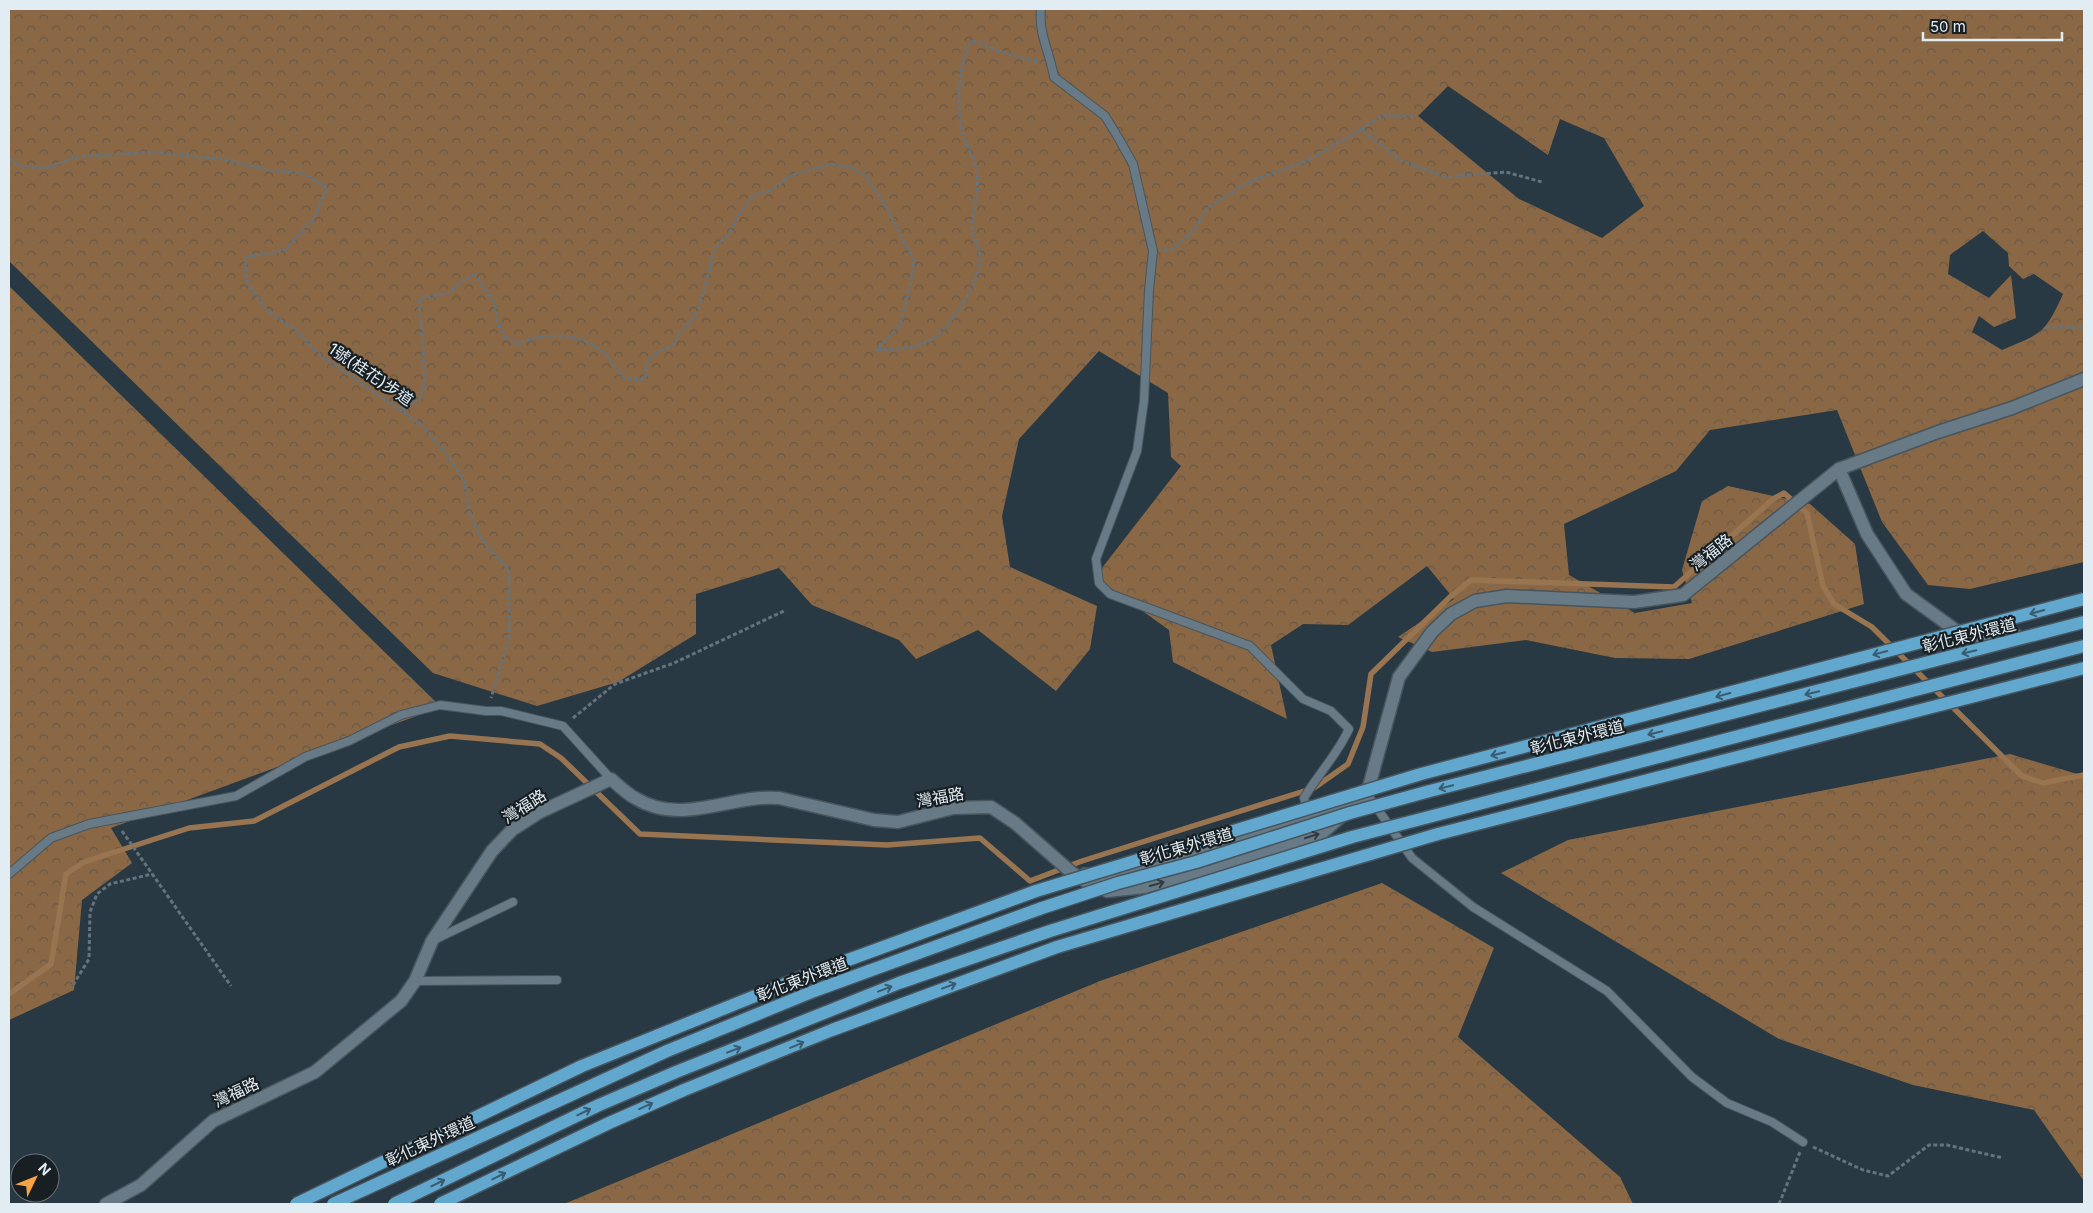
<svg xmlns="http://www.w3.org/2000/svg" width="2093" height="1213" viewBox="0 0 2093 1213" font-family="Inter,'Noto Sans TC',sans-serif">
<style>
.forest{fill:url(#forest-crowns);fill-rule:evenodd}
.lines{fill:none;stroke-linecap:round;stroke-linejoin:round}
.stream{stroke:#987451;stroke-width:5.5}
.lane-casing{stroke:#47555e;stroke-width:10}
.street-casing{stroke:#47555e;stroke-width:15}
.secondary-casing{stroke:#47555e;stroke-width:15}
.path{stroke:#65737c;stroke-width:3;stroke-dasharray:4 2.5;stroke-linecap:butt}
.lane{stroke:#687a85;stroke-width:8}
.street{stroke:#687a85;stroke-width:12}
.secondary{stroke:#687a85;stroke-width:12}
.primary-bridge-casing{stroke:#47555e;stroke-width:15;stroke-linecap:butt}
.primary-bridge{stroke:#61a7ce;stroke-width:12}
.oneway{stroke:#395c70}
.oneway2{stroke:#303a40}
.labels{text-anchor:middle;stroke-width:4.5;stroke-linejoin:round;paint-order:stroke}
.street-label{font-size:16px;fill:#e2ecf3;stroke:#181f23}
</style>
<defs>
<pattern id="forest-crowns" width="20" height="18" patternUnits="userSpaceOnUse" patternTransform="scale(1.25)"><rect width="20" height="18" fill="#8b6845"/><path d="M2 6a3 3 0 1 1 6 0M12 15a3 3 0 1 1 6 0" fill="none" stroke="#685847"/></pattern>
</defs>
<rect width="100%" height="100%" fill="#293943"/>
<g class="forest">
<path d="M9,9H2084V562L1970,589L1928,585L1882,522L1837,410L1710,430L1676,471L1564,524L1569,575L1635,613L1692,603L1682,570L1702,501L1728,486L1810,504L1855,544L1864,604L1689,659L1615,658L1526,640L1432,652L1398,637L1454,599L1427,566L1348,625L1303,624L1271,645L1287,719L1173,662L1169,630L1095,577L1181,466L1171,457L1168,393L1099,351L1019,439L1002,516L1010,567L1097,606L1090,649L1056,691L978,630L916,659L899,640L812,605L779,568L696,594V634L618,682L537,706L433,673L9,261ZM1448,86L1548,155L1560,119L1604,138L1644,206L1602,238L1519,199L1418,116ZM1983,231L2008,253L2009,266L2023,279L2034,274L2063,294C2045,334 2041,334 2002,350L1972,332L1979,316L1994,327L2016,318L2011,275L1989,298L1948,274L1950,255Z"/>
<polygon points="9,286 441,707 111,828 132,863 82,900 74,990 9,1020"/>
<polygon points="2010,754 2084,776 2084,1181 2034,1110 1913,1085 1779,1039 1501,873 1568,840"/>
<polygon points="1382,883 1494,948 1458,1037 1620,1177 1633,1204 564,1204 1100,981"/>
</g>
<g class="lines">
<polyline class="stream" points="9,994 51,964 66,874 84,862 189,828 254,821 399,747 450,736 540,744 561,758 640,834 887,845 980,838 1030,881 1082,861 1314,788 1348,764 1363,727 1371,674 1450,597 1471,580 1674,587 1773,499 1784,493 1807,513 1823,586 1834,604 1872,627 2022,776 2043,783 2084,775"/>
<g class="lane-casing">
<g id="lane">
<path d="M1041,9C1038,33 1050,53 1054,77L1105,116L1119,139L1133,164L1153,251L1149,290L1144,401L1137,451L1096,559L1099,583L1110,594L1250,646L1303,699L1331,711L1349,729C1337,755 1319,773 1304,798L1308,813"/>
<polyline points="1367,794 1412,858 1473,907 1607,991 1692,1077 1727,1103 1772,1122 1803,1142"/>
<polyline points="9,874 51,838 89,824 236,796 305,757 349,741 401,715 440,705 486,711 501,711 563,726 611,779"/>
<polyline points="434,940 513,902"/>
<polyline points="415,981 557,980"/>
</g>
</g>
<g class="street-casing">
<polyline id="street" points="1839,469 1867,534 1906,594 1961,634 2001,638 2015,634"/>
</g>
<g class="secondary-casing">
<g id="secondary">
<polyline points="1085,874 1095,879 1109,878 1309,817 1351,800"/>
<path d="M106,1204L141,1185L213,1121L315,1072L401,1001L415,981L432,941L492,851L512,830L540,812L611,779C618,785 626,793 635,798C682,827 730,794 779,798L874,820L898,822L953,808L991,807L1015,823L1071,872L1087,882L1107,891L1145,887L1286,845L1322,833L1367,794L1399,677L1432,632L1451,614L1475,601L1507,596L1634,602L1683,595L1839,469L1938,432L2012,408L2084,379"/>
</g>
</g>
<g class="path">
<polyline points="1361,129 1382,116 1414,116"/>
<polyline points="9,158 19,166 47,168 75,157 151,152 223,159 267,170 303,173 327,188 313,220 283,251 246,257 246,280 266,310 296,330 321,356 422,425 448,456 465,482 468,508 480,536 495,556 509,569 509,640 491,698"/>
<polyline points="1164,250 1172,250 1194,230 1209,207 1248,182 1309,160 1361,129 1400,160 1445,177 1506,172 1542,182"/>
<polyline points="2046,327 2084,327"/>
<path d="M402,410L420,399L425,380L419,299L451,292L460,282L475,275L495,303L497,321L505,337L517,344C544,332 580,332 604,353C622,369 613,382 645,379L646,367L650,357L674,344L680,332L694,318L701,301L715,249L731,230L738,215L753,196L771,190L792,175L830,164L853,168L865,176L882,199L914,260L911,282L901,324L877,350C893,349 910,349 925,343C949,332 979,285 980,259C980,247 971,234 972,222C974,205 979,191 977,173C975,160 967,147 963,134C955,109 959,64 971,41L982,43L997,51L1038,62"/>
<polyline points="573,718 615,684 674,663 786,610"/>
<polyline points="122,831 231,986"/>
<polyline points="73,985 89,959 90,912 97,894 110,884 152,874"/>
<polyline points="1813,1147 1863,1170 1888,1176 1929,1145 1947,1145 2003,1158"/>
<polyline points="1779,1204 1800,1152"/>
</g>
<use href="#lane" class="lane"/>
<use href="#street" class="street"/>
<use href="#secondary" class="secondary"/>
<g class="primary-bridge-casing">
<g id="primary-bridge">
<polyline points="296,1204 582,1066 807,975 1036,891 1421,774 2084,599"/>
<polyline points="333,1204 667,1051 814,991 1042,908 1118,883 1196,862 1350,813 1426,792 2084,622"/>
<polyline points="394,1204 599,1105 676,1072 899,983 1050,931 1352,837 2084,646"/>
<polyline points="440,1204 609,1123 684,1090 832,1030 1057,947 1438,834 2084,668"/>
</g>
</g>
<use href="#primary-bridge" class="primary-bridge"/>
</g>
<defs><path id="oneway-shaft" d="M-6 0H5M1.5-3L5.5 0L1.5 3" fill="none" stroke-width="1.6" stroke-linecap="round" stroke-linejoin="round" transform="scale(1.25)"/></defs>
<g class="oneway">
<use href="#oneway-shaft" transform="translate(2037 612) rotate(165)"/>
<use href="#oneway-shaft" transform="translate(1969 652) rotate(166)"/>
<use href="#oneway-shaft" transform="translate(1880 653) rotate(165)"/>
<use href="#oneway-shaft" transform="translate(1812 693) rotate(166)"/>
<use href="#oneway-shaft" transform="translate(1723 695) rotate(165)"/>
<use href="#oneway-shaft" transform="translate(1655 733) rotate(166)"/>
<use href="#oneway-shaft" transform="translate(1498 754) rotate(166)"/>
<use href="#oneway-shaft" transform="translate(1446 787) rotate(166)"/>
<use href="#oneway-shaft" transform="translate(949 986) rotate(-20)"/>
<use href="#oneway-shaft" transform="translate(885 989) rotate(-21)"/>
<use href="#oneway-shaft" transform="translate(797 1045) rotate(-23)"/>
<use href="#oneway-shaft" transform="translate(734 1050) rotate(-21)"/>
<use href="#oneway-shaft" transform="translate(646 1106) rotate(-24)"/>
<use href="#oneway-shaft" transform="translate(584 1112) rotate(-26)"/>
<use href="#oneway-shaft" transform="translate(499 1176) rotate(-26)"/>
<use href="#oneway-shaft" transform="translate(438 1183) rotate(-26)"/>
</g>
<g class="oneway2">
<use href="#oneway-shaft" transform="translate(1312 836) rotate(-18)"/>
<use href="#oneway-shaft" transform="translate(1157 884) rotate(-15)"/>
</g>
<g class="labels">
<g class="street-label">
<text transform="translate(371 374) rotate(34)" y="6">1號(桂花)步道</text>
<text transform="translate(1711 552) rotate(-38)" y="6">灣福路</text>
<text transform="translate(1969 635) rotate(-14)" y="6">彰化東外環道</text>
<text transform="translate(1577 737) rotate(-14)" y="6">彰化東外環道</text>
<text transform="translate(940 797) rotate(-10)" y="6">灣福路</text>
<text transform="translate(524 806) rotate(-32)" y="6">灣福路</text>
<text transform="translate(1186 846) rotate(-16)" y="6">彰化東外環道</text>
<text transform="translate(802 979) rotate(-21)" y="6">彰化東外環道</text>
<text transform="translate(236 1092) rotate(-25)" y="6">灣福路</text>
<text transform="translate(430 1141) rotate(-25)" y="6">彰化東外環道</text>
</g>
</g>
<rect width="2093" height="1213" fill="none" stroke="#e2ecf3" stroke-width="20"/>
<g transform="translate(35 1178) rotate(47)"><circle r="24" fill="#181f23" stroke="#697176"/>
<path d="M0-4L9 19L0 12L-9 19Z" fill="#f5a345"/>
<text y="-8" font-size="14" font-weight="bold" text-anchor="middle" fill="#e2ecf3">N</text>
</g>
<path d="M1923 32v8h139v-8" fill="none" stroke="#e2ecf3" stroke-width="2.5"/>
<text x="1930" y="32" font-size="15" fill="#e2ecf3" stroke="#181f23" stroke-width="4" paint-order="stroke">50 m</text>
</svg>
